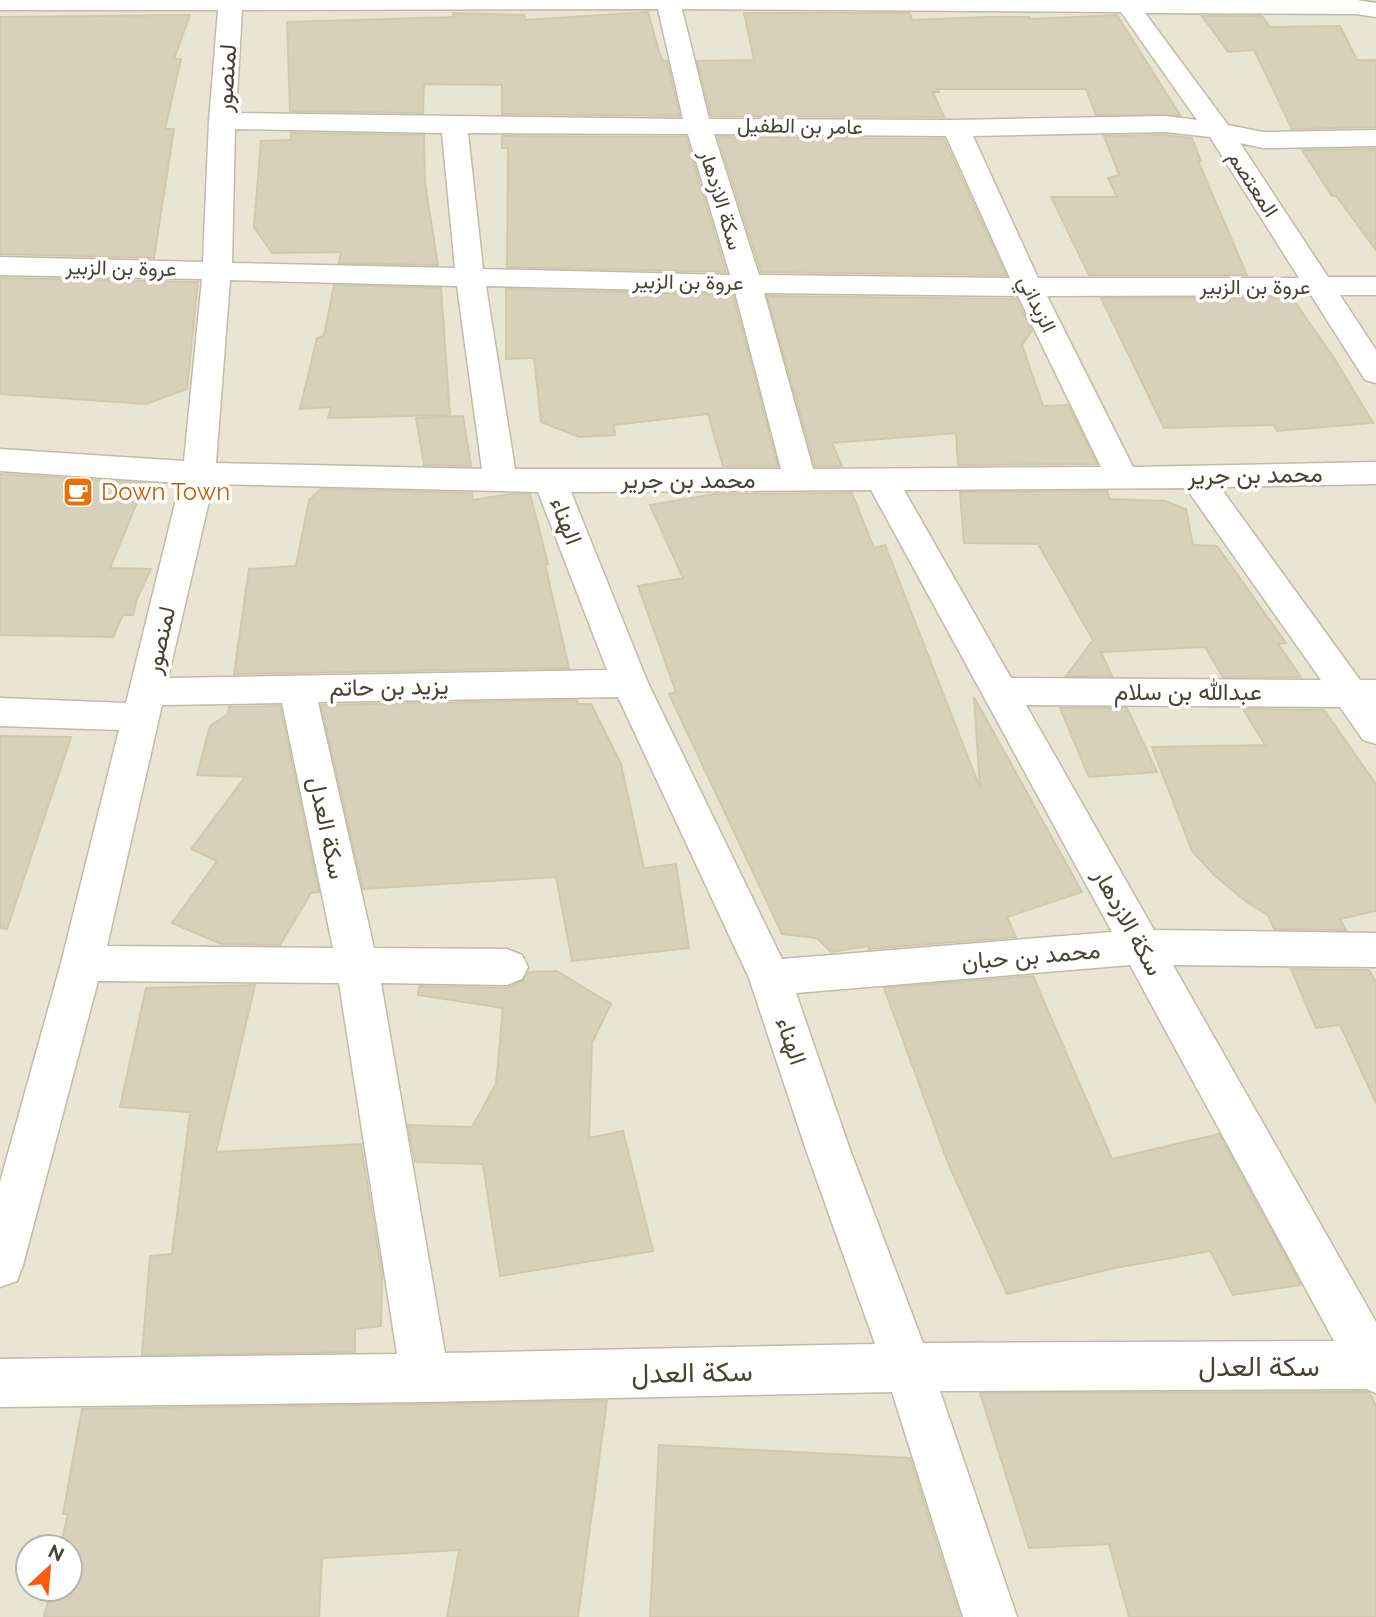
<svg xmlns="http://www.w3.org/2000/svg" width="1376" height="1617" viewBox="0 0 1376 1617" font-family="Raleway,Vazirmatn,sans-serif">
<style>
.residential{fill:#e9e5d3;fill-rule:evenodd}
.building{fill:#d7d0ba;stroke:#d2c9ac;stroke-width:2}
.lines{fill:none;stroke-linecap:round;stroke-linejoin:round}
.minor-casing{stroke:#c1bba7;stroke-width:3}
.minor{fill:#fff;fill-rule:evenodd}
.labels{text-anchor:middle;stroke-width:7;stroke-linejoin:round;paint-order:stroke}
.far-street-label{font-size:21px;fill:#484334;stroke:#fff}
.street-label{font-size:24px;fill:#484334;stroke:#fff}
.food-label{font-size:24px;fill:#c56008;stroke:#fff;text-anchor:start}
.near-street-label{font-size:28px;fill:#484334;stroke:#fff}
</style>
<rect width="100%" height="100%" fill="#f4f2e5"/>
<path class="residential" d="M0,0H1376V1617H0ZM28,1547H70V1589H28Z"/>
<g class="building">
<polygon points="648,12 659,52 663,61 667,61 680,116 502,114 502,85 424,84 423,113 290,111 287,22 454,17 453,13 524,15 525,20"/>
<polygon points="744,13 910,13 912,20 986,17 1029,17 1030,19 1117,15 1180,115 1096,115 1086,89 938,89 939,92 933,92 944,117 711,116 697,61 754,60"/>
<polygon points="190,15 174,59 181,59 165,129 174,129 154,258 0,254 0,17"/>
<polygon points="1202,16 1262,16 1270,27 1340,26 1357,60 1376,60 1376,127 1292,129 1254,50 1228,52"/>
<polygon points="291,133 424,135 425,183 438,265 339,263 341,252 272,253 254,227 261,141 291,140"/>
<polygon points="1165,135 1192,138 1201,161 1198,161 1247,275 1089,275 1051,197 1117,197 1108,178 1119,175 1104,136"/>
<polygon points="502,136 686,137 726,272 507,267 508,148 502,148"/>
<polygon points="718,137 944,139 1006,275 761,272"/>
<polygon points="1376,149 1376,250 1336,196 1332,196 1302,150"/>
<polygon points="0,278 198,282 187,389 146,404 0,394"/>
<polygon points="334,285 441,288 450,415 328,418 331,407 300,409 317,338 324,336"/>
<polygon points="506,289 733,295 778,466 723,466 708,414 614,425 615,435 579,437 541,422 534,358 506,359"/>
<polygon points="767,296 1016,299 1032,331 1022,345 1043,406 1068,405 1097,464 958,465 956,433 832,443 842,466 815,466"/>
<polygon points="1101,298 1292,298 1334,358 1373,423 1277,431 1274,425 1164,428"/>
<polygon points="463,416 471,466 424,465 416,418"/>
<polygon points="0,474 145,483 110,568 151,569 137,599 133,615 123,615 113,637 0,635"/>
<polygon points="321,489 472,493 473,500 509,494 530,494 548,564 545,564 569,668 234,674 249,569 296,566 309,500"/>
<polygon points="1107,491 1110,499 1165,501 1186,509 1193,545 1217,546 1286,643 1278,644 1301,677 1223,677 1205,647 1101,652 1112,676 1066,676 1093,640 1038,544 964,543 960,492"/>
<polygon points="852,493 874,548 885,545 980,788 974,697 1082,892 1007,917 1016,937 869,949 868,946 831,952 817,938 782,934 669,694 676,692 638,586 683,578 650,505 715,494"/>
<polygon points="577,700 578,704 591,704 621,764 644,868 676,864 689,948 572,961 556,877 363,889 321,705"/>
<polygon points="280,706 319,892 311,893 280,945 221,944 172,923 217,861 191,849 245,777 197,775 210,726 228,714 229,707"/>
<polygon points="1060,708 1127,708 1157,772 1089,777"/>
<polygon points="1243,709 1324,710 1376,784 1376,911 1340,919 1346,930 1274,929 1268,915 1248,903 1214,875 1192,851 1152,747 1265,745"/>
<polygon points="0,736 71,737 7,929 0,928"/>
<polygon points="1291,969 1369,970 1376,982 1376,1103 1340,1025 1316,1028"/>
<polygon points="557,971 611,1004 592,1043 589,1138 623,1131 653,1251 500,1276 483,1164 415,1162 408,1125 472,1127 496,1084 503,1008 418,995 419,986 507,988 523,981 528,972"/>
<polygon points="1033,976 1112,1159 1219,1134 1301,1285 1233,1295 1210,1251 1115,1268 1007,1294 948,1163 884,988"/>
<polygon points="255,985 216,1152 361,1144 382,1275 381,1326 355,1329 355,1352 142,1355 150,1256 172,1254 190,1112 120,1107 146,988"/>
<polygon points="1366,1392 1370,1393 1376,1406 1376,1617 1129,1617 1109,1544 1029,1548 980,1393"/>
<polygon points="607,1401 578,1617 447,1617 459,1550 322,1558 319,1617 44,1617 51,1589 70,1589 70,1547 60,1547 68,1514 63,1514 82,1409"/>
<polygon points="659,1445 910,1458 960,1617 650,1617"/>
</g>
<g class="lines">
<g class="minor-casing">
<path id="minor" d="M0,0H1357L1376,3V17L1356,14L1145,13L1228,125L1263,132L1376,130V146L1263,148L1240,143L1328,277H1376V295H1340L1376,350V383L1365,380L1311,295L1047,296L1133,467L1376,462V484L1220,487L1360,680H1376V744L1363,740L1340,707L1026,705L1154,930L1376,933V967L1173,965L1376,1322V1393L1366,1389L940,1391L1017,1617H963L892,1392L425,1402L0,1407V1359L397,1354L339,983L98,981L23,1265L17,1281L0,1287V1182L61,963L119,730L0,726V698L126,703L180,483L0,471V449L184,461L202,279L0,275V257L203,262L209,121L218,10H0ZM658,9L683,119L236,113L242,10ZM682,9L1121,12L1197,120L1165,116L956,120L709,119ZM235,129L442,133L455,268L232,263ZM1165,132L1210,137L1299,278H1038L973,136ZM468,133L688,134L730,275L483,269ZM714,134L946,136L1010,278L759,275ZM230,280L457,286L482,469L216,463ZM486,286L735,292L781,469H515ZM764,293L1018,296L1101,467L813,469ZM213,484L538,492L607,670L168,678ZM1186,488L1321,680L1011,678L904,490ZM871,490L1112,932L782,959L648,683L571,492ZM618,697L749,978L805,1147L875,1344L445,1353L381,983L507,985L522,979L528,967L522,955L507,949L374,948L318,702ZM282,703L333,948L107,946L162,705ZM1130,965L1334,1341L923,1343L849,1147L796,993Z"/>
</g>
<use href="#minor" class="minor"/>
</g>
<defs>
<g id="cafe-square" transform="scale(1.575)"><rect x="-9" y="-9" width="18" height="18" rx="4" fill="#e8710a" stroke="#fff"/><path d="M-5.5-4.5H6V0H3Q3 3.5 0 3.5H-2.5Q-5.5 3.5-5.5 0ZM3-3.2v2h1.7v-2ZM-6 4.5H4V6H-6Z" fill="#fff"/></g>
</defs>
<g fill-rule="evenodd">
<use href="#cafe-square" x="78" y="492"/>
</g>
<g class="labels">
<g class="far-street-label">
<text transform="translate(800 126) rotate(1)" y="7">عامر بن الطفيل</text>
<text transform="translate(1253 184) rotate(57)" y="7">المعتصم</text>
<text transform="translate(721 200) rotate(73)" y="7">سكة الازدهار</text>
<text transform="translate(121 268) rotate(1)" y="7">عروة بن الزبير</text>
<text transform="translate(688 282) rotate(1)" y="7">عروة بن الزبير</text>
<text x="1255" y="294">عروة بن الزبير</text>
<text transform="translate(1037 304) rotate(64)" y="7">الزبداني</text>
</g>
<g class="street-label">
<text transform="translate(226 78) rotate(-86)" y="8">لمنصور</text>
<text transform="translate(1255 475) rotate(-1)" y="8">محمد بن جرير</text>
<text x="688" y="488">محمد بن جرير</text>
<text transform="translate(566 521) rotate(69)" y="8">الهناء</text>
<text transform="translate(160 640) rotate(-77)" y="8">لمنصور</text>
<text transform="translate(389 687) rotate(-1)" y="8">يزيد بن حاتم</text>
<text x="1188" y="700">عبدالله بن سلام</text>
<text transform="translate(327 828) rotate(78)" y="8">سكة العدل</text>
<text transform="translate(1128 922) rotate(61)" y="8">سكة الازدهار</text>
<text transform="translate(1031 956) rotate(-5)" y="8">محمد بن حبان</text>
<text transform="translate(791 1041) rotate(71)" y="8">الهناء</text>
</g>
<g class="food-label">
<text x="101" y="500">Down Town</text>
</g>
<g class="near-street-label">
<text x="1259" y="1376">سكة العدل</text>
<text transform="translate(692 1372) rotate(-1)" y="10">سكة العدل</text>
</g>
</g>
<g transform="translate(49 1568) rotate(26)"><circle r="33" fill="#ffffff" stroke="#b6b4ae" stroke-width="2"/>
<path d="M0-5L12 26L0 18L-12 26Z" fill="#ff5712"/>
<text y="-10" font-size="19" font-weight="bold" text-anchor="middle" fill="#484334">N</text>
</g>
</svg>
